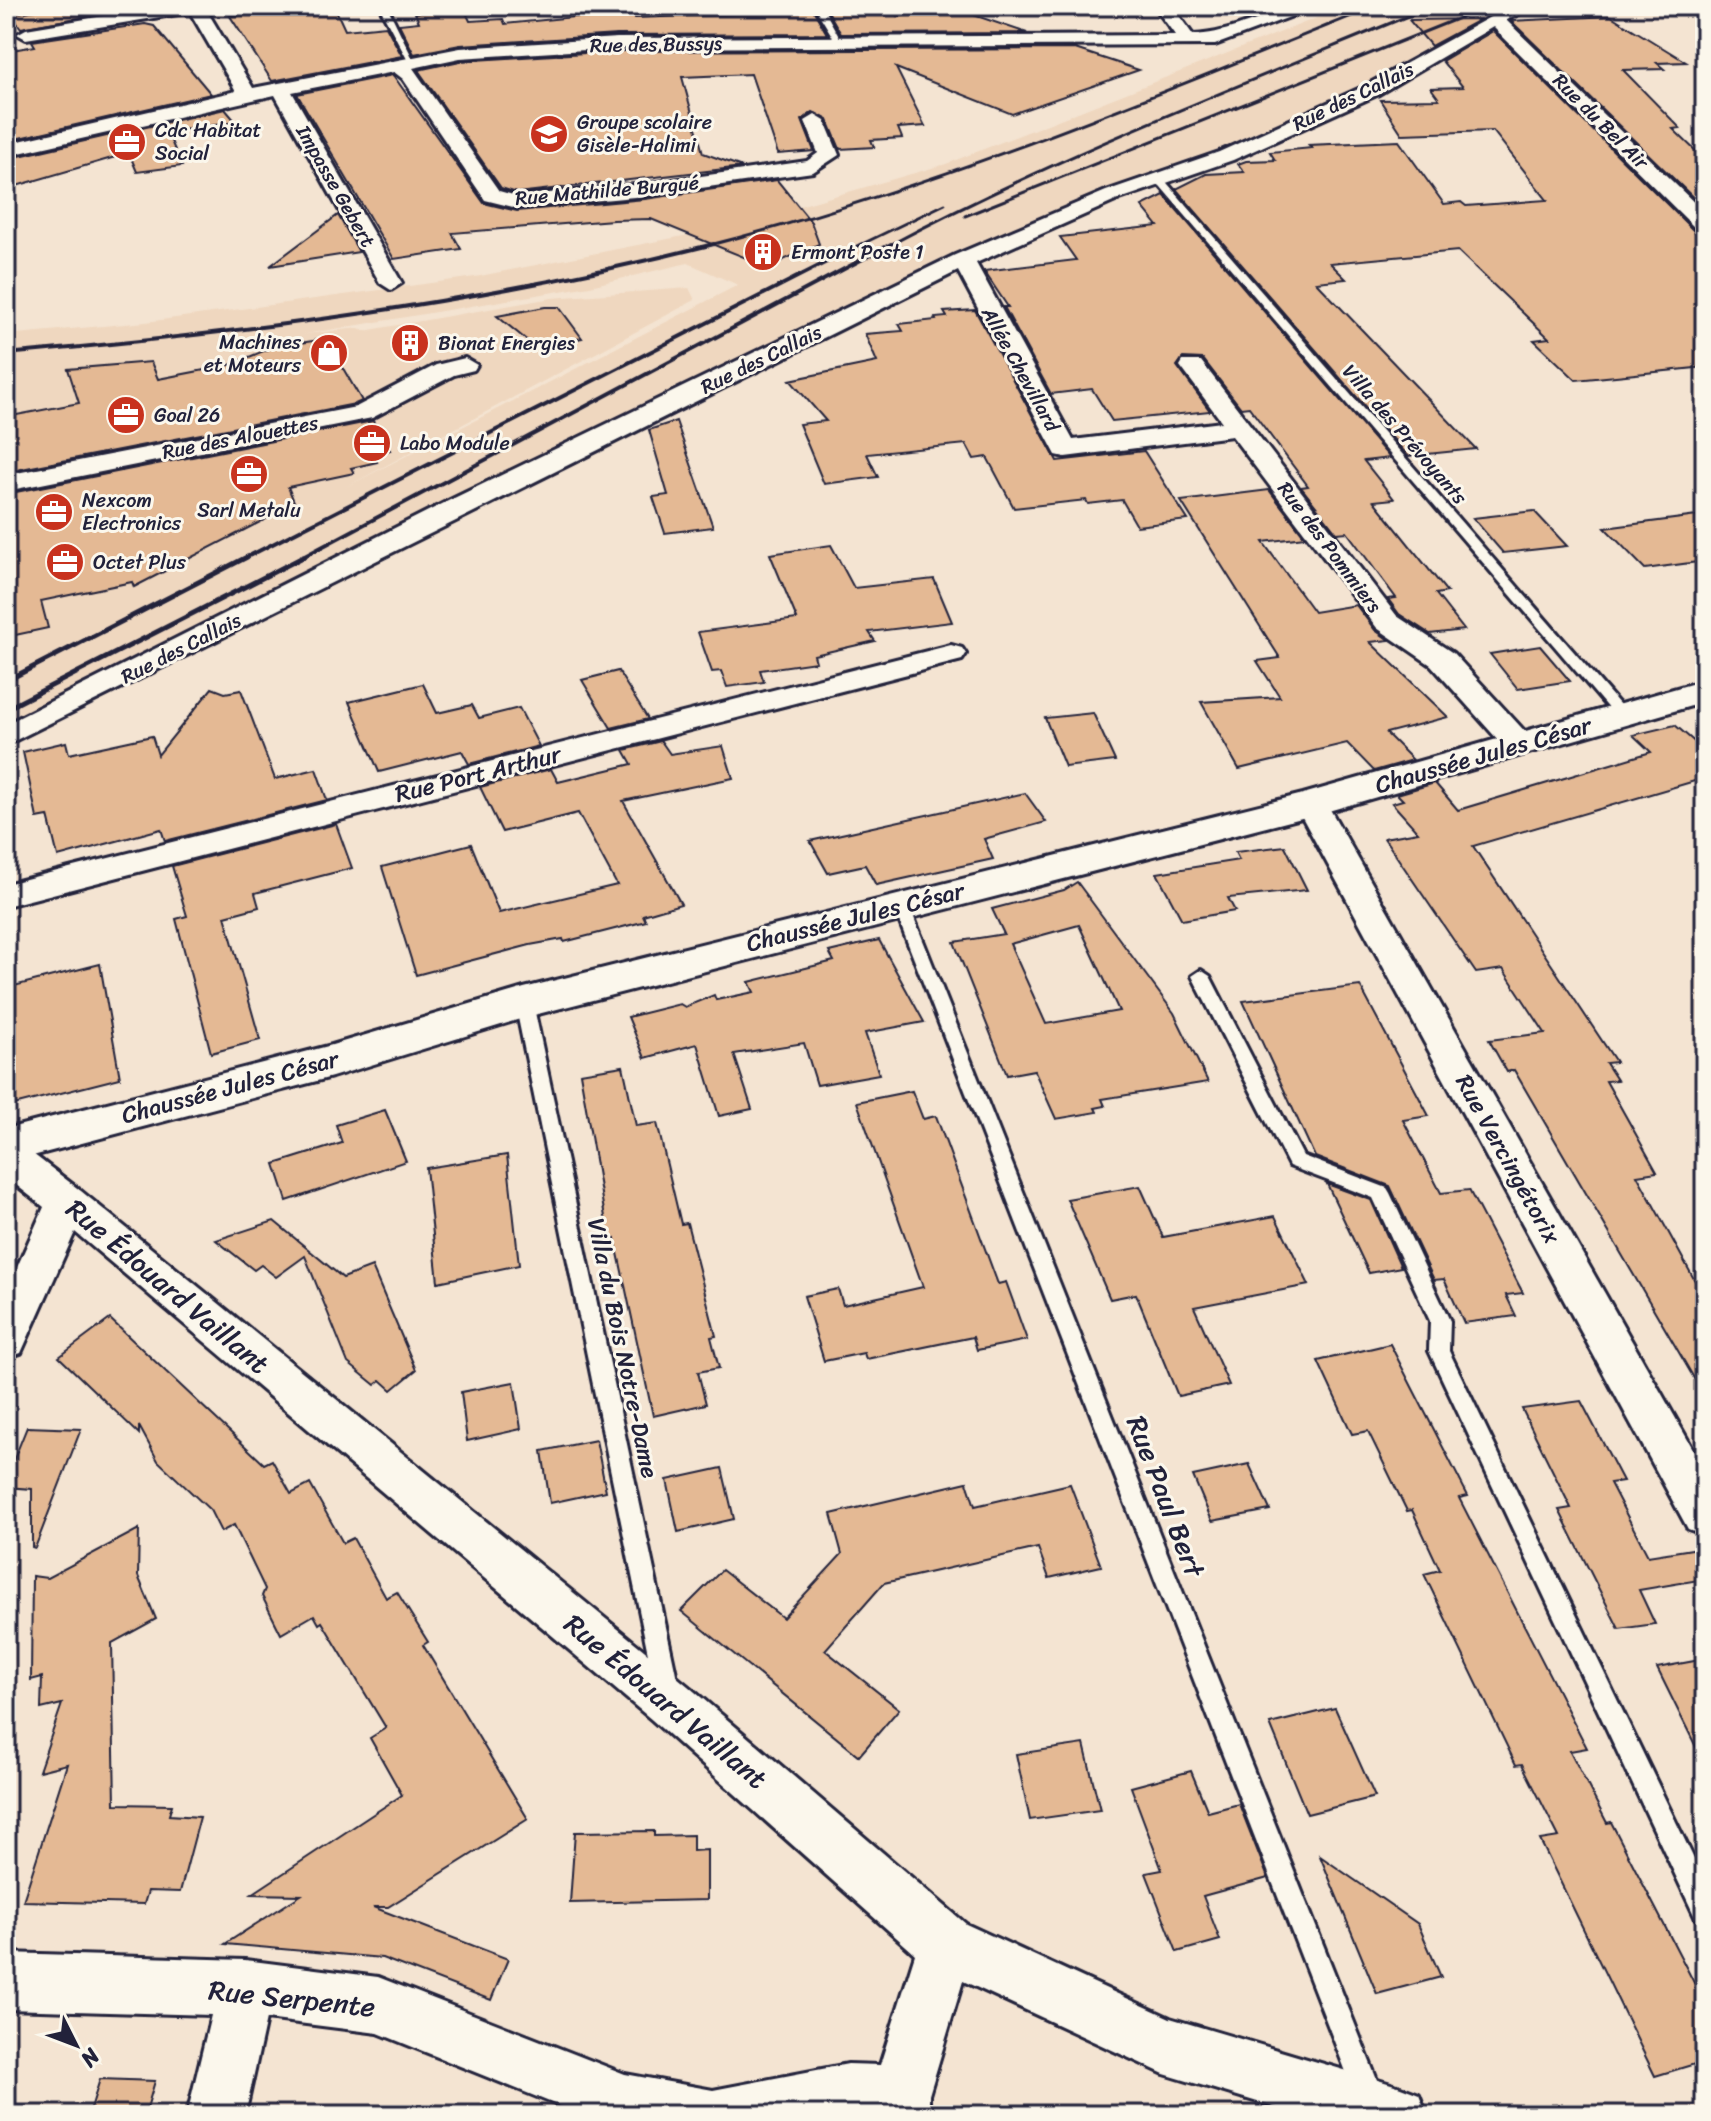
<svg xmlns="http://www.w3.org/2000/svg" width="1711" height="2121" viewBox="0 0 1711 2121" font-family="Sriracha,sans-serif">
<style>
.built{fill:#efd7bf;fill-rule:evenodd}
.building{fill:#e4b994;stroke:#22223b;stroke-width:2;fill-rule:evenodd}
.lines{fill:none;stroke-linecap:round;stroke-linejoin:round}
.lane-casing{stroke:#22223b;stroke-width:6}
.street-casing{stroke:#22223b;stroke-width:6}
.secondary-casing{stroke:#22223b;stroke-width:6}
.lane{fill:#fbf7ec;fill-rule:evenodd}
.street{fill:#fbf7ec;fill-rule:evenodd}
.secondary{fill:#fbf7ec;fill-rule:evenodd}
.rail-far2{stroke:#22223b;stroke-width:3}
.rail-far1{stroke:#22223b;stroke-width:4}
.rail{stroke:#22223b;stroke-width:5}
.labels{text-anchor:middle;stroke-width:6;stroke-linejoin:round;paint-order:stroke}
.far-street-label{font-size:20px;fill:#22223b;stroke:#fbf7ec}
.far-poi-label{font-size:20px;fill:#22223b;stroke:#fbf7ec;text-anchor:start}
.street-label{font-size:24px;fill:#22223b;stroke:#fbf7ec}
.near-street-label{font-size:28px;fill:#22223b;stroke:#fbf7ec}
</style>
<rect width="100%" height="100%" fill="#f4e4d2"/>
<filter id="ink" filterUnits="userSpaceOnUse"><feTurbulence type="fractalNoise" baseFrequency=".0125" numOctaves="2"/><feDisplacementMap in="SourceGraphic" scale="16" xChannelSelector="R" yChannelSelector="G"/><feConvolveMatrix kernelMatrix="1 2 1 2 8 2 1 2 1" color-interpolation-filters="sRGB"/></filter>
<g filter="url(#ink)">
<path class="built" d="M1347,6H1514L1441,37L1444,44L1301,118L1228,150L1098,194L1007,234L476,487L6,731V335L146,322L475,277L719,229L946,164ZM688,263L738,285L344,488L695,300L689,288L552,298L364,331L359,328L305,334L590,286Z"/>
<g class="building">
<polygon points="64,6 98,6 105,13 21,28 10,14"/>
<polygon points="334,6 345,30 386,26 402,56 272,81 230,16"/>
<polygon points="761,6 811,6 827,34 617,35 460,45 414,54 399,24 419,22 415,13 464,8 470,21 503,19 505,24 623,12 632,13 635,18 765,13"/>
<polygon points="825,6 897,6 897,16 965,12 1027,33 841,34"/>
<polygon points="1611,16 1686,62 1657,63 1664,69 1623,70 1680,128 1673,129 1705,160 1705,209 1511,21"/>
<polygon points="1481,19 1431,46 1409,20"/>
<polygon points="145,24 154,26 211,94 6,141 6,51 35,46 32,41"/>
<polygon points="1493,31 1695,232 1705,235 1705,367 1576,380 1534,340 1549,338 1458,251 1330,263 1346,279 1316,282 1476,449 1408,456 1176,189 1206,174 1244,172 1238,164 1246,161 1275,160 1270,152 1312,148 1309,145 1399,141 1444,204 1461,202 1466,206 1547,200 1493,131 1402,134 1380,100 1439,99 1431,88 1463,87 1442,61"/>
<polygon points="1075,49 1139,70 1012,114 896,68 925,126 898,128 902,138 871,140 874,147 840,149 828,120 813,112 802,120 814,151 778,154 751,74 682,77 703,153 742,167 517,193 501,188 418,70 460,61 617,51"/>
<polygon points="393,75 484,203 517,211 645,199 777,180 811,222 819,244 768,267 651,219 613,220 452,233 461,249 394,259 297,94"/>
<polygon points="225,109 236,122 167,132 182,166 137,172 129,153 6,189 6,159"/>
<polygon points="1164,195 1390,458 1364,461 1394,499 1374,501 1447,592 1436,594 1464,630 1430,634 1399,614 1388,599 1396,598 1347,532 1337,533 1301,487 1308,486 1249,407 1241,408 1203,359 1183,358 1177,366 1210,411 1112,421 1092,389 1051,394 1004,307 1008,307 984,271 1076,260 1060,237 1158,226 1142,206"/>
<polygon points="338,215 359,252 270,266"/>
<polygon points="545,307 559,307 582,338 535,347 497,316"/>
<polygon points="975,310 1057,461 1144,451 1188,520 1137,526 1122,500 1088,504 1086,500 1014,508 987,457 974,459 966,444 867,454 878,477 824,484 799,424 826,421 790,380 877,362 865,334 903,331 899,324 936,320 935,318 947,317 944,312"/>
<polygon points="326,339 362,401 355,404 6,472 6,417 79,403 68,369 151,362 158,379 230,365 273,347"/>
<polygon points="373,421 390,450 372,454 377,462 351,468 354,473 288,487 295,504 134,587 132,582 41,601 48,628 6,637 6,494"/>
<polygon points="676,421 713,527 665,533 653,497 668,495 649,430"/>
<polygon points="1269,490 1305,537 1263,542 1314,612 1356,605 1375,630 1389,640 1370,642 1448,717 1386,733 1413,760 1374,771 1347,743 1239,769 1201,702 1280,697 1257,661 1280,658 1181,501"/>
<polygon points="1534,511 1567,546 1503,553 1473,518"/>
<polygon points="1705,515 1705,561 1645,569 1605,528"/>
<polygon points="831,545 854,588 934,579 952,622 869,632 875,641 814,655 816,662 760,670 764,682 727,687 721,671 712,672 698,632 797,619 770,554"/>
<polygon points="1540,646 1570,681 1518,689 1490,654"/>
<polygon points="618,671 648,719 611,728 582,680"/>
<polygon points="423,684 437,713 472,705 479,718 519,708 539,746 469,764 462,751 379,772 349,702"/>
<polygon points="212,688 225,693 241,690 275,779 316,769 327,800 165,841 161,829 58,857 48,816 37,818 23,752 66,742 69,754 152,736 158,755"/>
<polygon points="1093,713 1115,761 1065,767 1045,718"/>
<polygon points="1675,725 1705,751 1705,778 1473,846 1616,1062 1606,1063 1617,1080 1606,1081 1657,1172 1637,1175 1705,1299 1705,1397 1514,1070 1507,1072 1489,1040 1545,1033 1503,969 1476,973 1384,838 1418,832 1392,803 1403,800 1397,794 1435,783 1458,810 1651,752 1633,735"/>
<polygon points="661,741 670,754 723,746 733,778 623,801 681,904 643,915 646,921 564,942 563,939 530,945 416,975 382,867 471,844 499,913 617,885 578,813 502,832 480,787 551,769 558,782 632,764 624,750"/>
<polygon points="1025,793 1046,822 984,839 993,859 876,885 865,865 828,873 810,841"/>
<polygon points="336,824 352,868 255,893 259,907 225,916 260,1040 211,1053 176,919 187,916 172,866"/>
<polygon points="1285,846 1307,890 1228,898 1235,911 1182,920 1157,873 1239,860 1235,852"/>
<path d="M1077,882L1174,1013L1208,1082L1102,1099L1105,1106L1095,1108L1097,1112L1056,1119L1034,1070L1007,1075L954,942L1004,934L992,909L1064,890ZM1079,925L1119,1011L1046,1024L1010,944Z"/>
<polygon points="879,940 924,1022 865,1033 879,1074 817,1085 804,1043 734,1054 752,1109 719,1116 697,1044 645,1058 628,1017 680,1004 685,1007 714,995 716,1000 754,992 749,982 834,961 829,952"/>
<polygon points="100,964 120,1078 6,1107 6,988"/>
<polygon points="1360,986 1429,1116 1403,1120 1441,1193 1469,1190 1523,1293 1506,1295 1516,1316 1464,1323 1444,1279 1434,1280 1390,1186 1315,1157 1243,1001"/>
<polygon points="623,1066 636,1126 657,1123 681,1224 687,1223 716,1336 711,1337 719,1368 698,1372 706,1404 653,1416 615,1239 609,1240 580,1073"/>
<polygon points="912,1091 923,1119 936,1116 998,1284 1006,1282 1027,1340 977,1350 973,1337 866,1359 864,1353 824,1361 804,1296 838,1289 843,1305 923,1287 857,1102"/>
<polygon points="385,1110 406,1161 287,1201 275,1164 342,1143 336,1125"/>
<polygon points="507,1155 519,1265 438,1282 426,1168"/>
<polygon points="1327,1184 1371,1200 1401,1267 1369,1273"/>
<polygon points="1140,1186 1163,1237 1275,1216 1309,1285 1194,1307 1229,1385 1178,1396 1136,1294 1110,1299 1067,1199"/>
<polygon points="274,1221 343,1278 372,1267 416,1370 392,1390 381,1380 375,1385 348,1363 305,1256 276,1277 261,1265 254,1270 216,1240"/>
<polygon points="110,1319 264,1464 272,1460 291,1494 310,1484 343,1543 353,1538 386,1598 397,1592 428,1642 423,1645 528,1819 388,1907 373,1907 508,1959 491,2000 382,1958 225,1944 301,1895 252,1894 402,1795 370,1738 386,1728 322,1622 319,1624 314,1615 281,1634 262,1596 265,1589 234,1525 221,1532 210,1510 158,1461 139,1426 139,1434 59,1357"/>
<polygon points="1390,1344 1468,1496 1459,1498 1587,1748 1570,1751 1607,1823 1611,1822 1705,2004 1705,2061 1655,2076 1540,1840 1559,1837 1522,1764 1516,1765 1424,1574 1440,1570 1412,1510 1407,1511 1368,1431 1352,1434 1318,1361"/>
<polygon points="514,1382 521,1429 467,1441 461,1392"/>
<polygon points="1581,1401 1623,1481 1610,1483 1648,1556 1705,1547 1705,1579 1639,1590 1655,1624 1619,1629 1559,1510 1571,1508 1522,1409"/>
<polygon points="27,1427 81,1429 35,1548 32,1547 32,1489 6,1487 6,1479"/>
<polygon points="596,1440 606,1491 550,1503 542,1451"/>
<polygon points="1249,1464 1270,1510 1212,1521 1193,1476"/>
<polygon points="722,1468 734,1519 678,1532 667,1480"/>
<polygon points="967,1482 975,1506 1070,1484 1101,1566 1049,1578 1038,1548 884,1583 825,1650 899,1709 859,1756 681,1611 722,1570 783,1618 842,1554 831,1514"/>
<polygon points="139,1529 138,1576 156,1619 112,1643 115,1804 172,1805 169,1815 200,1817 180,1892 148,1891 144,1904 23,1901 67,1764 39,1771 62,1704 41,1709 42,1677 31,1680 32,1576 47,1578"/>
<polygon points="1705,1659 1705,1765 1657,1668"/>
<polygon points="1335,1708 1375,1797 1307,1814 1270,1724"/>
<polygon points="1084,1744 1100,1810 1030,1820 1016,1754"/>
<polygon points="1191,1771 1208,1812 1239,1804 1268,1878 1203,1896 1220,1940 1177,1952 1146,1873 1162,1870 1131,1787"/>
<polygon points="654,1831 654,1836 693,1835 693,1851 707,1850 707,1900 570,1903 575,1832"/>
<polygon points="1320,1856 1418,1924 1441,1977 1377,1994"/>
<polygon points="100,2079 155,2081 145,2115 89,2115"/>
</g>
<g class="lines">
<g class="lane-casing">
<g id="lane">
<polygon points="379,6 387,6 415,63 408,61"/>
<polygon points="814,6 822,6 843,44 837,44"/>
<polygon points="1155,176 1161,176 1627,713 1627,719 1617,719 1155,180"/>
<polygon points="901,900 909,905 1383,2095 1379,2105 1369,2109 1359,2105 1355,2095 893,905"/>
<polygon points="1201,970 1210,976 1303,1156 1387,1188 1390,1193 1450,1321 1449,1351 1705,1882 1705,1923 1696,1919 1429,1351 1430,1321 1373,1198 1289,1166 1192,976"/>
<polygon points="524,997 533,1003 679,1688 675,1696 667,1699 659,1696 655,1688 515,1003"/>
</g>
</g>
<g class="street-casing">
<g id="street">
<path d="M163,6H204L253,88L460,48L617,38L1175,35L1154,6H1172L1193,35C1237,34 1274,6 1319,6L1215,45L617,48L460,58L413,68L499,191L517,196L645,184L807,161L818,153L805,121L815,115L825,121L839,155L813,172L645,196L517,208L485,200L403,79L394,72L292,92L402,283L391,290L380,283L275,95L6,156V144L236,91L190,12L26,39L17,34L26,29Z"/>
<polygon points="1510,6 1535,6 1506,20 1705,213 1705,232 1697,230 1493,27 1379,94 1326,118 1233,160 1120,199 976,263 1073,440 1222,422 1180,366 1183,361 1201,361 1397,616 1453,653 1530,737 1535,744 1530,751 1519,754 1508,751 1431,665 1377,628 1232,436 1065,457 1056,455 958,271 6,745 6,724 450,500 955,255 1106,191 1219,152 1365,86"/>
<polygon points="465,358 477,365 474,370 454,375 372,418 6,491 6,475 356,407 436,365"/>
<polygon points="951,645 962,648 966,654 962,660 6,906 6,884"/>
<polygon points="1311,794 1323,797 1327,804 1705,1470 1705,1535 1688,1529 1295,804 1299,797"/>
<polygon points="6,1140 20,1144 81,1191 688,1686 966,1924 1170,2018 1398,2086 1419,2094 1427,2115 1301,2115 1164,2074 963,1981 929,2095 929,2115 582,2115 378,2033 266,2019 245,2115 187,2115 211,2015 6,2009 6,1953 245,1960 378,1977 625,2074 713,2090 848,2064 880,2065 915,1954 652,1720 75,1232 21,1353 6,1358 6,1292 44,1207 6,1177"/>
</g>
</g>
<g class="secondary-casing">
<polygon id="secondary" points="1705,680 1705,702 1325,812 530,1016 332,1077 6,1163 6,1129 332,1045 524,988 1303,794"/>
</g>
<use href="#lane" class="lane"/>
<use href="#street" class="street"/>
<use href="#secondary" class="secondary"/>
<g class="rail-far2">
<polyline points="965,216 1489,6"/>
<path d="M706,246C936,188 1156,95 1376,6"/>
<polyline points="858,246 945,204"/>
<path d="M888,246C1063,153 1249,82 1432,6"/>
</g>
<g class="rail-far1">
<path d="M6,354C245,333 481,303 714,244"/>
<polyline points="243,559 862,244"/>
<polyline points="299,559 891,244"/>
</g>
<g class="rail">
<polyline points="6,681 247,557"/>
<polyline points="6,709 303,557"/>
</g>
</g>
</g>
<defs>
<g id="school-disc" transform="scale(2)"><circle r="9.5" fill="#c8321e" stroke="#fbf7ec"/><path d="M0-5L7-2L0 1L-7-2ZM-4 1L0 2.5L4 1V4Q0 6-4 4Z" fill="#fff"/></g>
<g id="office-disc" transform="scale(2)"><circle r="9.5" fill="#c8321e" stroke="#fbf7ec"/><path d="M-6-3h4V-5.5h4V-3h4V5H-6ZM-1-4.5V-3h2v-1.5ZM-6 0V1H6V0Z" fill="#fff"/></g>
<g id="building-disc" transform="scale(2)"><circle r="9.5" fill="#c8321e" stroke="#fbf7ec"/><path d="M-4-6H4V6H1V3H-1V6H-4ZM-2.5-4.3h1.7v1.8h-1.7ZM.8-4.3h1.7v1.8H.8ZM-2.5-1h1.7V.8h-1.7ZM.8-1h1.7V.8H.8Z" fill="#fff"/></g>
<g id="shop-disc" transform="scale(2)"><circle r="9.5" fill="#c8321e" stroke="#fbf7ec"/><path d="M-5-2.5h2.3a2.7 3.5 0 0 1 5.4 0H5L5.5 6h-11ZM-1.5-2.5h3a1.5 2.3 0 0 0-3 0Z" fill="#fff"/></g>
</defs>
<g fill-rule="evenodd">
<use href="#school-disc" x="549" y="134"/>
<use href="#office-disc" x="127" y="142"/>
<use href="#building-disc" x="763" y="252"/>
<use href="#building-disc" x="410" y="343"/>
<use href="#shop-disc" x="329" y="353"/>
<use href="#office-disc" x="126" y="415"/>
<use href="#office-disc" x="372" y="443"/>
<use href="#office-disc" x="249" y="474"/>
<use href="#office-disc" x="54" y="512"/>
<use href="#office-disc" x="65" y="562"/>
</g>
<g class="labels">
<g class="far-street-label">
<text transform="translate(656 44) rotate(-1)" y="7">Rue des Bussys</text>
<text transform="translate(1353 96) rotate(-26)" y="7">Rue des Callais</text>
<text transform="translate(1601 121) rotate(45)" y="7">Rue du Bel Air</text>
<text transform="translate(336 186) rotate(60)" y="7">Impasse Gebert</text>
<text transform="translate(607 190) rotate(-5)" y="7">Rue Mathilde Burgué</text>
<text transform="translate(761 359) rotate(-26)" y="7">Rue des Callais</text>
<text transform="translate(1021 369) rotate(61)" y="7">Allée Chevillard</text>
<text transform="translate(1405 434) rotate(49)" y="7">Villa des Prévoyants</text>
<text transform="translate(240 437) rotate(-11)" y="7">Rue des Alouettes</text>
<text transform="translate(1330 547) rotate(53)" y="7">Rue des Pommiers</text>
<text transform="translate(181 648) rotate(-27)" y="7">Rue des Callais</text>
</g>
<g class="far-poi-label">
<text x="577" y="129">Groupe scolaire<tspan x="577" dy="23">Gisèle-Halimi</tspan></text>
<text x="155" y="137">Cdc Habitat<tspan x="155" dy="23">Social</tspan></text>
<text x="791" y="259">Ermont Poste 1</text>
<text x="301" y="349" text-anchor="end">Machines<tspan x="301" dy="23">et Moteurs</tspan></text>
<text x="438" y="350">Bionat Energies</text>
<text x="154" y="422">Goal 26</text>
<text x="400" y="450">Labo Module</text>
<text x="82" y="507">Nexcom<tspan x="82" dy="23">Electronics</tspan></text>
<text x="249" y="517" text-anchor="middle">Sarl Metalu</text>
<text x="93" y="569">Octet Plus</text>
</g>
<g class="street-label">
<text transform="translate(1483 755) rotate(-16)" y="8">Chaussée Jules César</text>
<text transform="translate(478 774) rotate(-14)" y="8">Rue Port Arthur</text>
<text transform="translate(855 917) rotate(-14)" y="8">Chaussée Jules César</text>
<text transform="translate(230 1087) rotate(-15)" y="8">Chaussée Jules César</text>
<text transform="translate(1508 1159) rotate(61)" y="8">Rue Vercingétorix</text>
<text transform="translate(623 1348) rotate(78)" y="8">Villa du Bois Notre-Dame</text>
</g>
<g class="near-street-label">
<text transform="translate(168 1286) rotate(40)" y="10">Rue Édouard Vaillant</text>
<text transform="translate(1166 1496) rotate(69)" y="10">Rue Paul Bert</text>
<text transform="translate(666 1701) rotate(40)" y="10">Rue Édouard Vaillant</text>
<text transform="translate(292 1998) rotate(6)" y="10">Rue Serpente</text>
</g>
</g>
<rect width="1711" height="2121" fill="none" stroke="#fbf7ec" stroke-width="32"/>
<rect x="16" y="16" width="1679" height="2089" fill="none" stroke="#22223b" stroke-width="3" filter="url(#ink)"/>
<g transform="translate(76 2045) rotate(132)" stroke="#fbf7ec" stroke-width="6" paint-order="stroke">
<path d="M0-6L14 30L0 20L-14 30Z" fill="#22223b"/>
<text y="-12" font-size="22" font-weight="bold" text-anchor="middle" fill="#22223b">N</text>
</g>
</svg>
